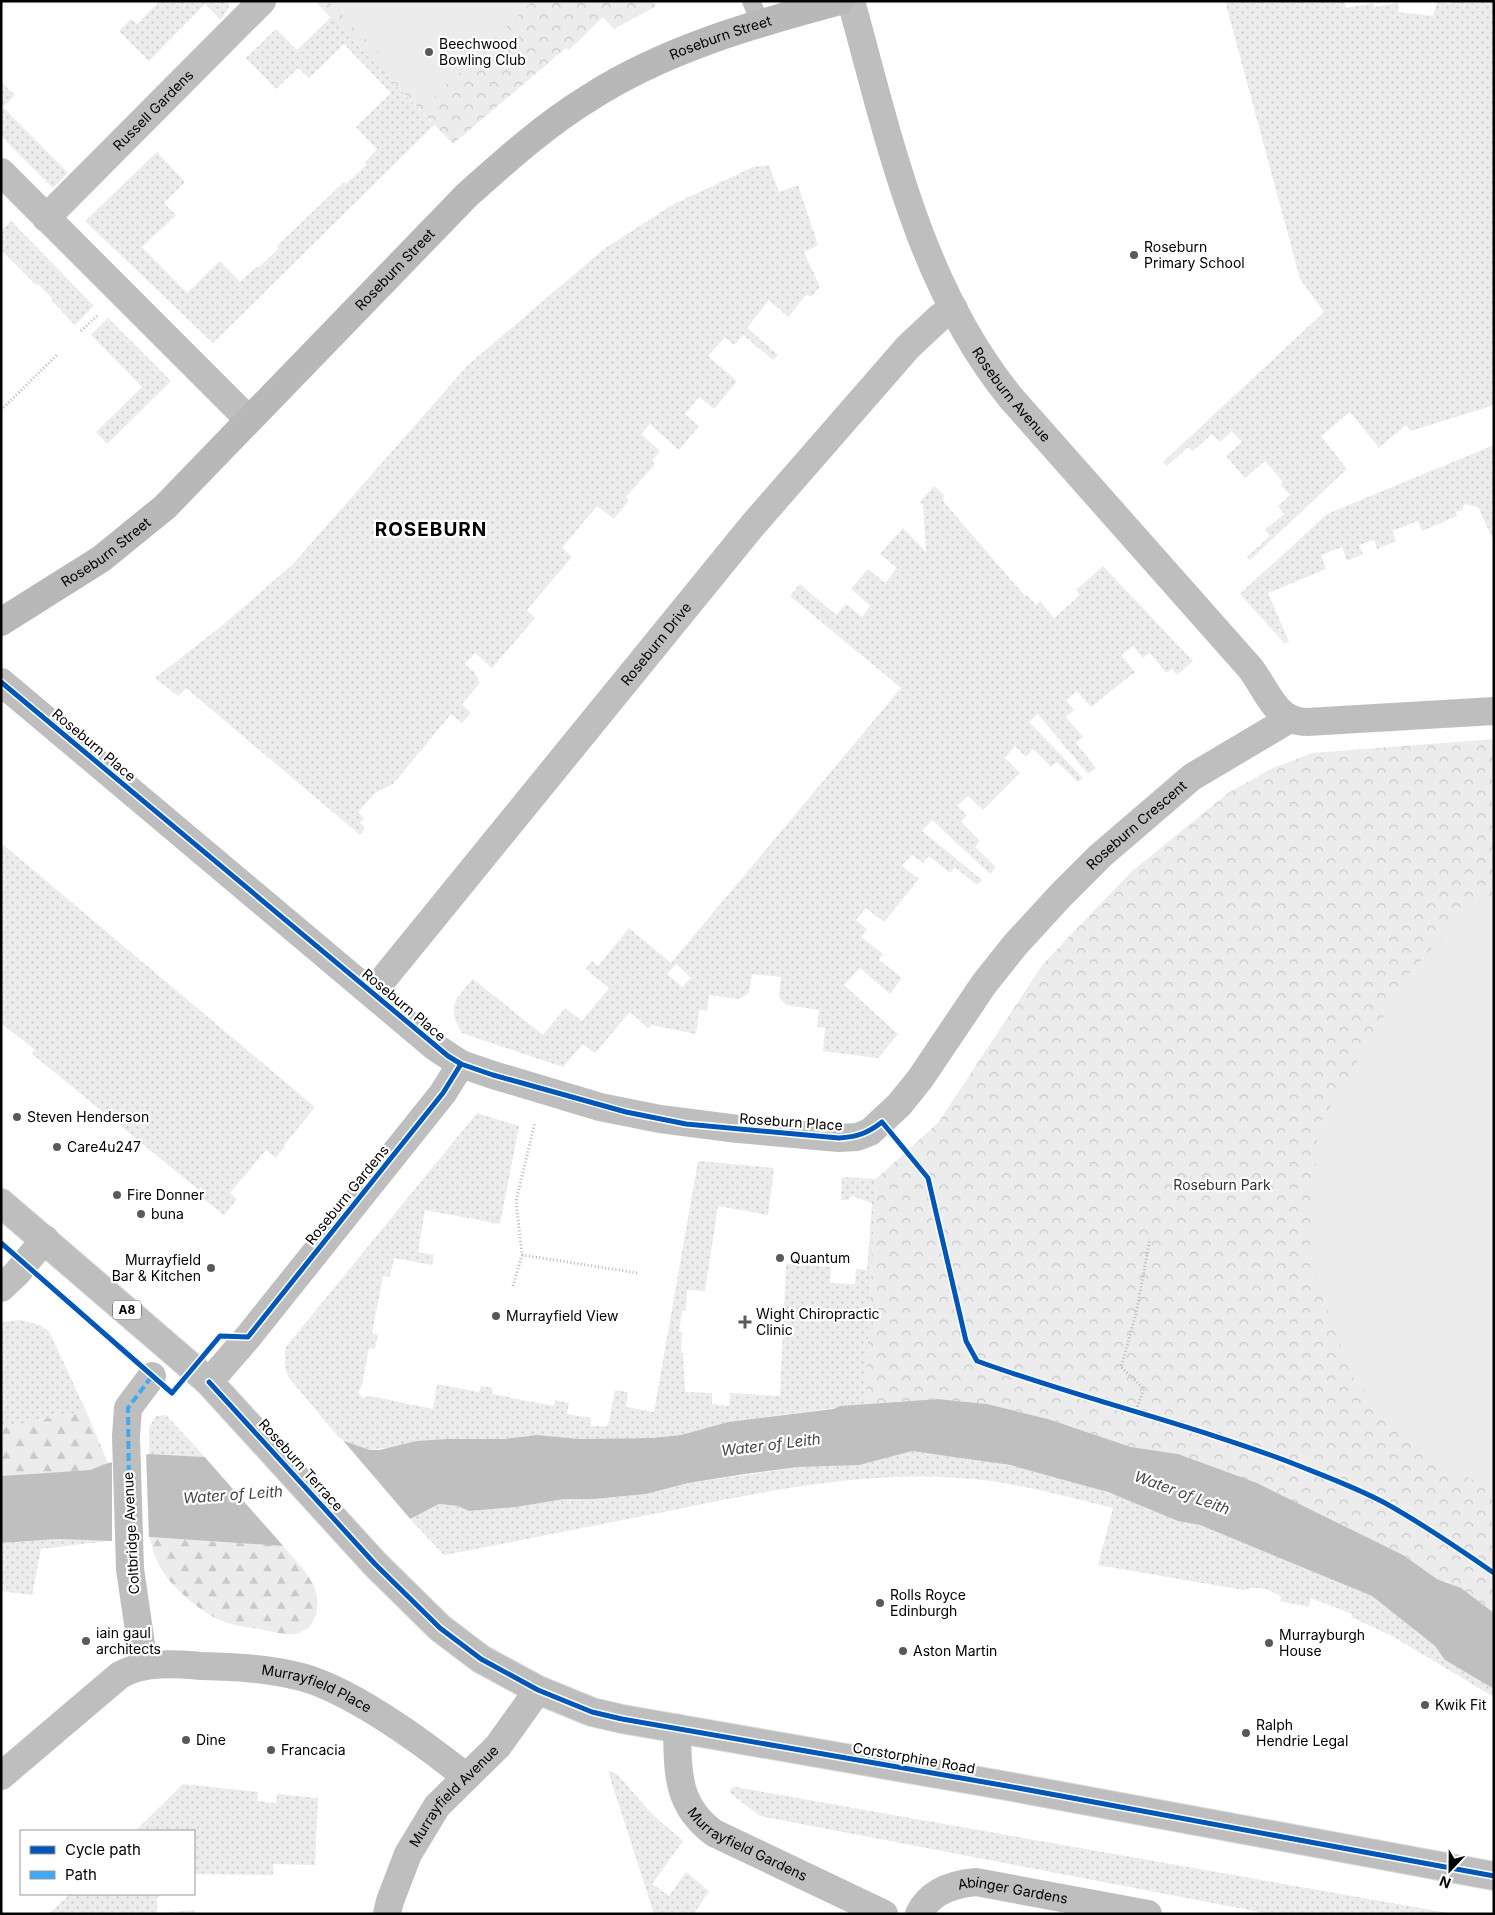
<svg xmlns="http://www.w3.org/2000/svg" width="1495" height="1915" viewBox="0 0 1495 1915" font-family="Inter,sans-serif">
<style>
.grass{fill:url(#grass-dots);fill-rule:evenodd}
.forest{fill:url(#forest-firs)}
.park{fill:url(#park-crowns)}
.pitch{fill:#ececec}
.water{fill:#bfbfbf}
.pier{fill:#fff}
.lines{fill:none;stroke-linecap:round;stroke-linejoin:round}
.primary-casing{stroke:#dbdbdb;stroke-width:30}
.path{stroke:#b9b9b9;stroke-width:3;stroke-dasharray:1 2.5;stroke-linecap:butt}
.lane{stroke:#bebebe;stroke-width:18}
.street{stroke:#bebebe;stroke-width:28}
.secondary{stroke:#b8b8b8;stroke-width:28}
.primary{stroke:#bebebe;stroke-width:28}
.quiet{stroke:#3fa9f5;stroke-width:4;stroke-dasharray:8 4;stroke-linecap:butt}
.cycleway-casing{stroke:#fff;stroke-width:8}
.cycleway{stroke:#0057b8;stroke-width:5}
.poi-dot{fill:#595959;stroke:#fff;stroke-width:2}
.labels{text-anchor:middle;stroke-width:4.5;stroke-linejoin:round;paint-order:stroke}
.shield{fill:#fff;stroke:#4c4c4c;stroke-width:1}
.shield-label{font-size:12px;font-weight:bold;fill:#000}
.street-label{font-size:14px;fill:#000;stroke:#fff}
.poi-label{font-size:14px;fill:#000;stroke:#fff;text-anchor:start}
.park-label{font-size:14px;fill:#333;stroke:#fff}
.water-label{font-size:15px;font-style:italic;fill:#444;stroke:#fff}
.district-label{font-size:19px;font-weight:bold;letter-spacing:1px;fill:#000;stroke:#fff}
</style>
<defs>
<pattern id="grass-dots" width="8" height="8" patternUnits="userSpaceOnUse" patternTransform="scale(1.25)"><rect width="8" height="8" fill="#ececec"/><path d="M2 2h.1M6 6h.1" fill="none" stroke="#c9c9c9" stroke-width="1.8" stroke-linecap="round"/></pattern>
<pattern id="forest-firs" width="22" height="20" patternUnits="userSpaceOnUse" patternTransform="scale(1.25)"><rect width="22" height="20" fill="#ececec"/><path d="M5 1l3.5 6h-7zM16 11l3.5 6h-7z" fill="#c9c9c9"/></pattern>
<pattern id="park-crowns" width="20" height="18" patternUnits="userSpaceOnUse" patternTransform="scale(1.25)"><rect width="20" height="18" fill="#ececec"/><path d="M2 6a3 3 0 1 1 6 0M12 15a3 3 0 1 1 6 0" fill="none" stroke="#c9c9c9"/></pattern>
</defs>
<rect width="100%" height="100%" fill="#fff"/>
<g class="grass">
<polygon points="156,1 229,1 229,7 221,20 205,4 149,61 119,31 131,19 137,24 157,4"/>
<polygon points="1225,1 1344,1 1346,8 1373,3 1374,7 1398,3 1398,12 1433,16 1437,2 1451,4 1452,1 1494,1 1494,405 1411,431 1406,425 1379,448 1350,412 1321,436 1347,469 1250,560 1247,557 1270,536 1265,530 1284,514 1278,506 1290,495 1281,485 1283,482 1265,461 1245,478 1226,456 1242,442 1232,431 1220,442 1212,434 1193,451 1188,447 1167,466 1163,462 1324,312 1300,279"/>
<polygon points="331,17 434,125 213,343 85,221 157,152 185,182 164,203 176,215 142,247 187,293 220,261 240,282 256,267 258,268 279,248 277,246 344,182 346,184 366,165 365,162 377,149 356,127 391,93 344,44 309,78 298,68 276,89 246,58 276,29 297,50"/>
<polygon points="1,82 15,95 3,107 68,173 53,188 1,136"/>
<polygon points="769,165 779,192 798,185 818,245 804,252 820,287 811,297 807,294 788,317 769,300 747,328 778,355 773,360 743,335 734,345 725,337 708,356 737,381 714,409 699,397 685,414 699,426 679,450 650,424 641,434 660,451 652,461 655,464 626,497 629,500 614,519 597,506 562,548 572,557 527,610 535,618 492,668 475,653 465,664 475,673 480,683 462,704 471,713 462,723 451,714 393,784 375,793 358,812 364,818 360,823 365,828 360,835 186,688 178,696 155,678 224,624 293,564 468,365 604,249 672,205 753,167"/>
<polygon points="11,221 94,306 75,325 51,300 52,298 38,284 36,285 1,250 1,231"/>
<polygon points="108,318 171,381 107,444 96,432 142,387 91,335"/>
<polygon points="1494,445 1494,542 1478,507 1464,504 1462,510 1456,512 1457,516 1422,531 1418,521 1392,531 1396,541 1377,549 1374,540 1359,545 1363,554 1347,561 1342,547 1321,555 1326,569 1268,593 1289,642 1285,644 1240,594 1327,514"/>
<path d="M934,486L944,495L943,501L1025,596L1027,595L1036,605L1040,601L1054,618L1080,595L1076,590L1103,566L1193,661L1177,675L1172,669L1166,673L1150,653L1143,658L1133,646L1121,655L1135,672L1091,707L1077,691L1066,700L1074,710L1066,717L1083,737L1076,743L1096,768L1088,774L1038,714L1029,722L1083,778L1078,782L1057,762L1051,767L1033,749L1026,757L1015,746L1005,758L1020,773L983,810L968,796L957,806L967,815L961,822L980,841L975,847L996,867L990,874L932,820L922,831L982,880L977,885L955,867L950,873L929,856L923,863L912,855L902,866L919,879L884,922L866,908L856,920L867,929L861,937L883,954L879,960L902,978L890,994L860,968L844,985L898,1034L878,1058L823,1051L825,1028L817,1027L819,1010L786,1005L779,997L781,977L752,974L749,993L739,999L709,995L707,1011L699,1010L696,1034L651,1025L648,1028L630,1012L595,1053L583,1044L563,1067L462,1033C446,1007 455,999 473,979L543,1035L565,1008L582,1021L609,988L586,969L592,961L598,966L629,928L671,963L901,688L790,596L800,584L836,615L846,604L862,617L870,606L851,589L868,569L885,583L897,568L880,554L903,528L926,552L923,504L920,502ZM676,964L691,978L682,987L667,974Z"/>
<polygon points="1,843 315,1107 284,1145 285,1146 276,1158 266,1150 230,1193 237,1199 224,1215 201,1197 202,1186 199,1190 32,1054 35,1050 1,1023"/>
<polygon points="477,1113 519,1126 500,1224 425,1210 418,1252 434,1255 432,1265 394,1258 390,1277 383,1276 372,1333 378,1335 375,1349 369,1348 362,1385 358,1393 363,1398 370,1396 433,1409 437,1384 479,1392 481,1386 493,1388 492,1394 554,1406 555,1400 569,1403 567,1414 591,1418 591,1426 608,1426 615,1390 628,1392 626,1407 654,1412 698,1161 774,1168 768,1215 718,1206 705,1291 687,1290 686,1311 682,1311 679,1332 682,1332 681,1353 683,1353 685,1392 712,1393 712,1404 729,1406 730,1393 780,1396 786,1264 831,1267 830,1283 855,1284 856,1269 867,1270 872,1203 852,1196 848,1200 841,1200 842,1177 876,1179 865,1404 728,1422 681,1435 652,1438 579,1439 537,1435 504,1439 447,1439 370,1450 341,1440 289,1378 285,1368 285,1348"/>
<polygon points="21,1320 40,1325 49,1331 86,1411 1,1428 1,1322"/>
<polygon points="166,1415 205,1457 149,1454 149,1427 156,1416"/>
<path d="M912,1451C980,1458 1046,1470 1110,1493C1140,1504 1168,1519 1200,1525L1372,1596L1435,1646L1445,1660L1494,1689V1697L1392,1636L1351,1617L1352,1614L1311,1598L1309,1607L1280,1601L1281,1597C1268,1588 1259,1586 1243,1590L1098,1565L1113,1508C1063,1496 1012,1481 960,1478C866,1471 771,1490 679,1509C601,1524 523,1540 444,1555L410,1519L439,1504L458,1506L469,1511L516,1507L564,1499H594L646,1494L688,1483Z"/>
<polygon points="57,1539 108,1541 41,1549 32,1595 1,1591 1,1543"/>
<polygon points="608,1771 617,1774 652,1814 683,1841 652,1884 669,1896 686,1872 709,1891 694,1914 654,1914"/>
<polygon points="183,1784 258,1792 257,1801 276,1803 277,1794 318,1798 315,1865 273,1864 273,1875 195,1874 194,1885 194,1831 135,1831"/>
<polygon points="735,1787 1454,1914 1270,1914 760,1816 730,1793 731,1788"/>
<polygon points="70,1894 161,1894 157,1898 157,1913 195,1910 195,1914 49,1914"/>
</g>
<g class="forest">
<polygon points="86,1411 108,1463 90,1470 1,1476 1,1428"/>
<path d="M150,1537L283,1546C294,1559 309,1573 315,1589C321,1607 316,1631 294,1634C283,1635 270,1631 259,1629C245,1627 229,1625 215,1618C193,1605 166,1583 156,1559C153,1553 152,1545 150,1537Z"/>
</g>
<g class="park">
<polygon points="315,1 652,1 656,6 614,29 603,17 569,50 566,48 453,144"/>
<polygon points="1494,739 1494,1613 1471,1596 1448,1582 1437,1579 1403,1555 1269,1489 1178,1454 1131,1447 1048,1419 987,1404 938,1399 865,1404 876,1179 938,1123 1043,964 1131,872 1228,793 1271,769 1312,753"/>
</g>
<g class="pitch">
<polygon points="328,1 533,1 428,103"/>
<polygon points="1494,899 1494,1490 1433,1461 1353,1378 1309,1262 1318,1127 1408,975 1469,907"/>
</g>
<polygon class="water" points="938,1399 987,1404 1048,1419 1131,1447 1178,1454 1257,1483 1403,1555 1437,1579 1461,1588 1494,1613 1494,1689 1445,1660 1435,1646 1372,1596 1200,1525 1178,1521 1108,1492 1010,1465 912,1451 859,1465 798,1467 745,1474 688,1483 646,1494 594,1499 564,1499 516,1507 469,1511 458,1506 439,1504 410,1519 283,1546 150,1537 111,1541 57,1539 1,1543 1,1476 90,1470 108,1463 149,1454 205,1457 341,1440 370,1450 379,1450 417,1441 447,1439 504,1439 537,1435 579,1439 652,1438 681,1435 728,1422 833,1409 840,1406"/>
<g class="pier">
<polygon points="341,1438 412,1521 285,1548 202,1454"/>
<polygon points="146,1452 149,1540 112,1543 112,1460"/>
</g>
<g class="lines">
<g class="primary-casing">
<polyline id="primary" points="1,1203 209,1382 375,1564 440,1628 481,1659 538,1690 592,1712 622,1719 1007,1786 1494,1876"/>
</g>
<g class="path">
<polyline points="81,331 97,316"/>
<polyline points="1,410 57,355"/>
<polyline points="522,1255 638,1273"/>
<polyline points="513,1286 522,1255 516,1201 535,1122"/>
<polyline points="1136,1410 1144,1389 1121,1367 1136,1314 1150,1239"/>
</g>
<polyline class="lane" points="751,1 760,22"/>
<g class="street">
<path id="s1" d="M851,1C889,138 919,285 1011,398L1251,669C1268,692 1276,722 1307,722L1494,711"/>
<polyline points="1,172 249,420"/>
<path id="s2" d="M46,218L262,1"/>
<path id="s3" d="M1,682L435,1047L461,1064L493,1075L600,1107L660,1119L738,1129L839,1138L857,1137L870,1132L899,1105L920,1079L984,984L1015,945L1060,896L1100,856L1192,777L1288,720"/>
<path id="s4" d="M372,993L752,526L908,347L940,317L954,309"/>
<polyline points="1,1288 17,1273 45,1239"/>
<polyline points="209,1382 248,1337 443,1093 461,1064"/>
<polyline points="144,1665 130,1569 126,1436 128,1408 152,1376"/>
<path id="s5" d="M677,1728C678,1772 676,1805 714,1833L884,1914"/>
<path id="s6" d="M1,1776L120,1675C145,1661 175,1664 202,1666C232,1667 263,1668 293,1675C345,1685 424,1743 466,1777"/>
<path id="s7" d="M387,1914L390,1901L408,1854L437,1806L498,1746L538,1690"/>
<path id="s8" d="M919,1914C930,1891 953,1884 976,1882L1148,1914"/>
</g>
<path class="secondary" id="s9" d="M1,622L101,559L165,507L467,195C505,161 545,125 589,98C665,49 754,24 840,1"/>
<use href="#primary" class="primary"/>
<polyline class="quiet" points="130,1569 128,1408 152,1376"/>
<g class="cycleway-casing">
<g id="cycleway">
<path d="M1,682L448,1056L461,1064L493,1075L626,1112L686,1124L839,1138C857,1137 868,1133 882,1122L928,1178L966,1341L977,1361C1084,1400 1195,1425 1302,1467C1330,1478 1359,1489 1385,1503C1423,1524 1458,1548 1494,1573"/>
<polyline points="1,1243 172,1393 220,1336 248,1337 443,1093 461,1064"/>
<polyline points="209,1382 375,1564 440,1628 481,1659 538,1690 592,1712 622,1719 1007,1786 1494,1876"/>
</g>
</g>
<use href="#cycleway" class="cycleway"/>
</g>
<g class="poi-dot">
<circle cx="429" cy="52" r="5"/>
<circle cx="1134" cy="255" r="5"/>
<circle cx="17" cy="1117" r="5"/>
<circle cx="57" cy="1147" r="5"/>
<circle cx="117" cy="1195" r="5"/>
<circle cx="141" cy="1214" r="5"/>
<circle cx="780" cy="1258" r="5"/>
<circle cx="211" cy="1268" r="5"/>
<circle cx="496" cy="1316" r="5"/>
<path d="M742.5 1314.5h5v5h5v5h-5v5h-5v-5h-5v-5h5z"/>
<circle cx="880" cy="1603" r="5"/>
<circle cx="86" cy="1641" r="5"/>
<circle cx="1269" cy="1643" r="5"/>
<circle cx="903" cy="1651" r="5"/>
<circle cx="1425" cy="1705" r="5"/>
<circle cx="1246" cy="1733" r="5"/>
<circle cx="186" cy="1740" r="5"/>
<circle cx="271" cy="1750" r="5"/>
</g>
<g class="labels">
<rect class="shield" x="113" y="1300.5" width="28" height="19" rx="4"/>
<g class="shield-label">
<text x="127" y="1314">A8</text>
</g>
<g class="street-label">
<text dy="5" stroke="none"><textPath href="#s9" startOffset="936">Roseburn Street</textPath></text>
<text dy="5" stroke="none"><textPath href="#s2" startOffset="152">Russell Gardens</textPath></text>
<text dy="5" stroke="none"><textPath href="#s9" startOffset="531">Roseburn Street</textPath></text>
<text dy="5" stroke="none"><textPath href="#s1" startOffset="429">Roseburn Avenue</textPath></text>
<text dy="5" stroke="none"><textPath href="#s9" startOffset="126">Roseburn Street</textPath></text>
<text dy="5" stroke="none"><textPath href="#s4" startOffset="450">Roseburn Drive</textPath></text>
<text transform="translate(94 745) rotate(40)" y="5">Roseburn Place</text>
<text dy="5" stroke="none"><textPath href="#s3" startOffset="1425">Roseburn Crescent</textPath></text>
<text transform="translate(404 1005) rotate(40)" y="5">Roseburn Place</text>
<text transform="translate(791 1122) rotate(4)" y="5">Roseburn Place</text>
<text transform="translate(347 1195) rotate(-51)" y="5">Roseburn Gardens</text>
<text transform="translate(301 1465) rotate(48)" y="5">Roseburn Terrace</text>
<text transform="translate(131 1533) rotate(-93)" y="5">Coltbridge Avenue</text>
<text dy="5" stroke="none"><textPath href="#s6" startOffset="358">Murrayfield Place</textPath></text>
<text transform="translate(914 1758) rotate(10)" y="5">Corstorphine Road</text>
<text dy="5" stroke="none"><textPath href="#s7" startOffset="138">Murrayfield Avenue</textPath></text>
<text dy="5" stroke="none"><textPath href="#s5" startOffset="151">Murrayfield Gardens</textPath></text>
<text dy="5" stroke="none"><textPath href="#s8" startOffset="106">Abinger Gardens</textPath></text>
</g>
<g class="poi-label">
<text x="439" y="49">Beechwood<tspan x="439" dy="16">Bowling Club</tspan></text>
<text x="1144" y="252">Roseburn<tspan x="1144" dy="16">Primary School</tspan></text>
<text x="27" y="1122">Steven Henderson</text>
<text x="67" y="1152">Care4u247</text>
<text x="127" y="1200">Fire Donner</text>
<text x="151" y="1219">buna</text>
<text x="790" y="1263">Quantum</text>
<text x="201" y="1265" text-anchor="end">Murrayfield<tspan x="201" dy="16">Bar &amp; Kitchen</tspan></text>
<text x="756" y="1319">Wight Chiropractic<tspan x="756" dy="16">Clinic</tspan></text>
<text x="506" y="1321">Murrayfield View</text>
<text x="890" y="1600">Rolls Royce<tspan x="890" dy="16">Edinburgh</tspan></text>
<text x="96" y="1638">iain gaul<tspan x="96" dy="16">architects</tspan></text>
<text x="1279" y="1640">Murrayburgh<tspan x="1279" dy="16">House</tspan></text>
<text x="913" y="1656">Aston Martin</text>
<text x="1435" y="1710">Kwik Fit</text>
<text x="1256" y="1730">Ralph<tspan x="1256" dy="16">Hendrie Legal</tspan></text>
<text x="196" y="1745">Dine</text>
<text x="281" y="1755">Francacia</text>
</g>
<g class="park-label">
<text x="1222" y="1190">Roseburn Park</text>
</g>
<g class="water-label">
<text transform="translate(771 1445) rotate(-7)" y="5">Water of Leith</text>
<text transform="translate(1182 1493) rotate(20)" y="5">Water of Leith</text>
<text transform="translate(233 1495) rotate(-4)" y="5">Water of Leith</text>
</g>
<g class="district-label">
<text x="431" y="536">ROSEBURN</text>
</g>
</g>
<rect width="1495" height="1915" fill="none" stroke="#000000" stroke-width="5"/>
<rect x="20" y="1830" width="175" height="65" fill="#ffffff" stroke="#999999"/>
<rect x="30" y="1846" width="25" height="8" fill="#0057b8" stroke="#999999"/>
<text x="65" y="1855" font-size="15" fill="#000000">Cycle path</text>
<rect x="30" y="1871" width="25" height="8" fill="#3fa9f5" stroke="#999999"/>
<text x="65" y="1880" font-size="15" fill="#000000">Path</text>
<g transform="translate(1450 1870) rotate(202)" stroke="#ffffff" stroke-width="4" paint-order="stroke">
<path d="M0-4L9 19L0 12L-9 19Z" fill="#000000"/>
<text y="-8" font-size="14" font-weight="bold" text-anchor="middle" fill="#000000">N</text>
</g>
</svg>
